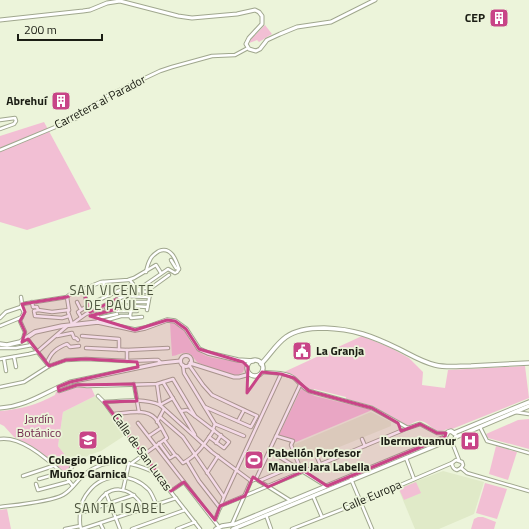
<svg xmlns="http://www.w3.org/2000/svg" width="529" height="529" viewBox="0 0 529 529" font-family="'Titillium Web',sans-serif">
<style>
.built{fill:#e0eac8}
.green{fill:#f2bfd4}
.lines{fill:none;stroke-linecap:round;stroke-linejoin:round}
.minor-casing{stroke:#a0a78e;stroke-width:4.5}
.tertiary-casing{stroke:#a0a78e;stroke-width:5}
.secondary-casing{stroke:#a0a78e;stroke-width:5.5}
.primary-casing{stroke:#a0a78e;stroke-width:5.5}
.minor{stroke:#fff;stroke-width:2.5}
.tertiary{stroke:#fff;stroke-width:3}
.secondary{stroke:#fff;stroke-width:3.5}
.primary{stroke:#fff;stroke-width:3.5}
.marked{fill:#c84487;fill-opacity:0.2;stroke:#c84487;stroke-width:3;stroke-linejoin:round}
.labels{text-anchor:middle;stroke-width:3.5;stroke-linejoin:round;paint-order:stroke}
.poi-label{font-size:12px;font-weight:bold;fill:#1b1d14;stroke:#ecf4da;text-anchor:end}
.street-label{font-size:12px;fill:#1b1d14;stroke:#ecf4da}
.park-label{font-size:12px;fill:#71274c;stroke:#ecf4da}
.neighbourhood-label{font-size:13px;letter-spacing:1px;fill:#4d543e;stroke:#ecf4da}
</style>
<rect width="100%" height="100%" fill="#ecf4da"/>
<g class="built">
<polygon points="95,396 105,407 106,407 114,418 114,421 118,422 127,434 101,451 89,455 77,463 67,474 66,473 72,464 58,446 63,412"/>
<polygon points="371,412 391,422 391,426 300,463 293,445"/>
<polygon points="443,471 484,482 474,514 439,529 415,529 398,488"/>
</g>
<g class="green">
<polygon points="265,25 272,34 259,42 257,40 249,43 250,40"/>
<polygon points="44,122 91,209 27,230 0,222 0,136"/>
<path d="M170,323C189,326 186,341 198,351C210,361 228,358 243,364L245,367L243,372L238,375H232C221,371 209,368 199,363C194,361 193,353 187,353C182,352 177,356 172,356Z"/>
<path d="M362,336L391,348L409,358L423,372L422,385L445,388L448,370L525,366L529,398L452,429H447C433,436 433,424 421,421C417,420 411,424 408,426L402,424L373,406L346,399V397L314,389L313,391C299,386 300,375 284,372Z"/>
<path d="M79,386L91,387L95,396L63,412L58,446L72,464L66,473L33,447L14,437L4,426L0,424V411C22,409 36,405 55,395L56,392H62Z"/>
<polygon points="301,389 315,396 372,410 296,442 279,435"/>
<polygon points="529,419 529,449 488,438 486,434 518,420"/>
<polygon points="496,446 517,452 508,480 489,474"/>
<polygon points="416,482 421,493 404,500 399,489"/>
<polygon points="485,483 507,489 497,519 476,513"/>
<polygon points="7,509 11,529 0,529 0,510"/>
<polygon points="478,517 483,517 496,522 494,529 471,529 474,519"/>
</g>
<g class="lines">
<g class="minor-casing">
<g id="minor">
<polyline points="0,120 15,118 16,121 14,124 0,129"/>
<polyline points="0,150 77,118 107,96 160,71 172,67 212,56 235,55 248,48"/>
<polyline points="171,260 176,268 179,269"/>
<polyline points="130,280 137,290"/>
<polyline points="103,282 109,296"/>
<polyline points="142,288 151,288 169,275"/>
<polyline points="83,289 88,306"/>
<polyline points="135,291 149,292"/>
<polyline points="123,296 149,297"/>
<polyline points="21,297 22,304 21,307 24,312 20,321 25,332 23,339"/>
<polyline points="67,297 69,295 101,282 128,280 134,278 156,265 161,273"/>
<polyline points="67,297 69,310 68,312 72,324"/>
<polyline points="117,301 132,302"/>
<polyline points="32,302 33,307 37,307 38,310 34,311 35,316 62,318 69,316"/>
<polyline points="77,302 80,308 81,309"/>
<polyline points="22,304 67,297"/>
<polyline points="117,306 132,307"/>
<polyline points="132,306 147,307"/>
<polyline points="106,308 117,305"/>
<polyline points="38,310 52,312 69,310"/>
<polyline points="147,310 151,288"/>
<polyline points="117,311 137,311"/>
<polyline points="117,311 117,299"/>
<path d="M81,317L78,312C95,300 115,293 133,284"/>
<polyline points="142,317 131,318 130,316 132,302 148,302"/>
<polyline points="0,318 6,312 21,307"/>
<polyline points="98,318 97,314 117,309"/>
<polyline points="98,322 98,318 117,314"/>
<polyline points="100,322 121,316 130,316"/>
<path d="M72,324L86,314L139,289L168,269L175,273L177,272L179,269C176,260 171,246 159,251C156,253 151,256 150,260C148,263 147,268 146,272"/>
<polyline points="0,326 22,317"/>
<polyline points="57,336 72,333 74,338 76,338 78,340"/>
<polyline points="82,336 119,339 119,350"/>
<polyline points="27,338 32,345"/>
<polyline points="0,348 16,348 32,345 49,366"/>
<polyline points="86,348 127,350 168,348"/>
<polyline points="127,350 127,361"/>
<polyline points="14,357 16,367"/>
<polyline points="0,359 29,354 37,352 67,326"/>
<polyline points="4,359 6,371"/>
<path d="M47,363C51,352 57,348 67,344L70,347L79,346"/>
<polyline points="183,365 184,373 215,424 213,429"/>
<polyline points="189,365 203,385 212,395 257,416 251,427 205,407"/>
<path d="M262,372C272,373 286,372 294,378C300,383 301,387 309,391L372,408L408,428L420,424L437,433H446"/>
<polyline points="163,382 195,435"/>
<polyline points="134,384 139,412"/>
<polyline points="157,384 160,405"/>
<polyline points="0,387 24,382 49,366 66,360 86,359 127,361 154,360 158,360 161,363"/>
<polyline points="58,387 59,391 77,385 87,386 157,384 173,379 195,416"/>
<polyline points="98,396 104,402 156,473 200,529"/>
<path d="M104,402C123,401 143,398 160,405L212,452L251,481"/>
<polyline points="160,405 173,398"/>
<polyline points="181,411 187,410 229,442 224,448 209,437"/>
<polyline points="515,412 529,414"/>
<path d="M114,414C126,413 146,408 155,418C160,424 163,431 167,438L132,463"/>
<polyline points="160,417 183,437 224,497"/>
<polyline points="238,421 244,410"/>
<polyline points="157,422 164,409"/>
<polyline points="138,423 219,527"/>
<polyline points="215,424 244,436"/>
<polyline points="480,427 487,441 529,453"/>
<polyline points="149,436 161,428"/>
<polyline points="276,436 293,441 291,445 299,465"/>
<path d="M0,439C22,436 50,461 65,476C68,479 70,483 73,486"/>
<polyline points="362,439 365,446"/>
<polyline points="452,442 459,460"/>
<polyline points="159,443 170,458 175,455 164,440"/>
<polyline points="216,443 221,435"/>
<polyline points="270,451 326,486"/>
<path d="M175,455L177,456L183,463C198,455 205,443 214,430"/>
<polyline points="317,457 320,464"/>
<polyline points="406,458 414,479"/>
<polyline points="187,461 199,481 220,508"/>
<path d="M452,463C452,467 453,469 457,470L461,468"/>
<polyline points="461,468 467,473 529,491"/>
<polyline points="207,473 218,456"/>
<polyline points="23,476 53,466"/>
<polyline points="66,477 73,465"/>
<polyline points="39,479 60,473"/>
<polyline points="256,479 291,501"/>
<polyline points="351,479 372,529"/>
<polyline points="251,481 256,479 300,385"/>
<polyline points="259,481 294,466"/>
<polyline points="36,484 38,490 68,482"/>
<polyline points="123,490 129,463"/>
<polyline points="171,491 184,482"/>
<polyline points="106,493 120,529"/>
<polyline points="313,496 322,517"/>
<polyline points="220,506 408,428"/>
<path d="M0,507C16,505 50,502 63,495C72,490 77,480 85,474C108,455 132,462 156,473"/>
<path d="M95,508C108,482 130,485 144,508"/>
<polyline points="80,513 134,495"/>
<polyline points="266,515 271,529"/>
<polyline points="215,520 224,497 281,374"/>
<polyline points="100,523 103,529"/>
<polyline points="232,524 251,481"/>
<polyline points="65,529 80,526"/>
<path d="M81,529C79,524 80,519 80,514C80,505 83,498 89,491C104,472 133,473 149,490C152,494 154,499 156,504"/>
<polyline points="82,529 176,498"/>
<polyline points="132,529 185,510"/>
<polyline points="177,529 195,522"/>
<polyline points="292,529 361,502 452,463 456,460 462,462 463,465 461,468"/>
</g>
</g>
<g class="tertiary-casing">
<g id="tertiary">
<polyline points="0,20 83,11 90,10 107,3 120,1 178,16 192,18 237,14 255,10 259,12 262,16 262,24 249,38 246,44 249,49 256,51 260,49 267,40 280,34 297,27 331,22 375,0"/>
<circle cx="186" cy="361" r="5.5"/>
<polyline points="190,363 234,377 239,377 250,374"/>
<path d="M0,408C28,406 45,392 70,382L161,363L180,361"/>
</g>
</g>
<g class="secondary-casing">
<g id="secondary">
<polyline points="0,344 7,345 20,342 35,332 62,326 98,322 135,330 145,328 167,320 175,321 186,329 199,349 208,353 238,360 253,361"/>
<circle cx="255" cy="368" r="8"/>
<path d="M261,364C270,355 276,344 286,337C297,329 311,328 324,328C354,329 372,336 399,349C411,355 422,362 435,365C447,368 459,366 471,366C490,365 510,364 529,363"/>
</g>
</g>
<g class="primary-casing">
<g id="primary">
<polyline points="454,433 529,402"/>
<polyline points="445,437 448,432 451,431 455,434"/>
<polyline points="456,437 529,406"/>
<polyline points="216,529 222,526 235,524 445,437"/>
<polyline points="233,529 442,443 452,442 456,437"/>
</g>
</g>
<use href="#minor" class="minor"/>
<use href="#tertiary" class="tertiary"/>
<use href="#secondary" class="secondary"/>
<use href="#primary" class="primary"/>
</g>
<path class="marked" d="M83,289L90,312L117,299V309L90,316L135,330L167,320L175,321L186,329L199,349L243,362L248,367L247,393L262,372L281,374L294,378L309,391L372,408L398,423L401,431L420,424L437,433H446L445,437L327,486L304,471L268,487L253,477L245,496L220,506L215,520L184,482L171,491L104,402L137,401L134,384L77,385L59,391L58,387L70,382L138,367L137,362L86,359L66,360L49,366L28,339L22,342L25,332L20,321L25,312L22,304L67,297Z"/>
<defs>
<g id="building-square" transform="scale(1)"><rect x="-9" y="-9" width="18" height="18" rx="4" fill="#c84487" stroke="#ecf4da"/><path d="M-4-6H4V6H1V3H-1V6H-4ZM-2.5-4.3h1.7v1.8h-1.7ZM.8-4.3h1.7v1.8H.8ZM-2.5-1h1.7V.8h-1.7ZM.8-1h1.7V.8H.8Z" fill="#fff"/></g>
<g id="civic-square" transform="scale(1)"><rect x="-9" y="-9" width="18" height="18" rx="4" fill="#c84487" stroke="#ecf4da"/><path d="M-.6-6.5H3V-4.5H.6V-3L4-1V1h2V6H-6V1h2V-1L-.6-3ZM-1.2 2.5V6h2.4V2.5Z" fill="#fff"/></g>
<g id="school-square" transform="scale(1)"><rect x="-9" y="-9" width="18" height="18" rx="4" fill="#c84487" stroke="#ecf4da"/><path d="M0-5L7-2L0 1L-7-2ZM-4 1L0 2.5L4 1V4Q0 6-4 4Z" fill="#fff"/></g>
<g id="hospital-square" transform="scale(1)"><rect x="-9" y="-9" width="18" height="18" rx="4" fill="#c84487" stroke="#ecf4da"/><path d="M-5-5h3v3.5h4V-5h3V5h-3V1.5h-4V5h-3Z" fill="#fff"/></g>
<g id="stadium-square" transform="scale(1)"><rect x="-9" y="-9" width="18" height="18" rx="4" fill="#c84487" stroke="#ecf4da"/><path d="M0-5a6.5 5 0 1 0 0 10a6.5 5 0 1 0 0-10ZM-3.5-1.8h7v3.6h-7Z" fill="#fff"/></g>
</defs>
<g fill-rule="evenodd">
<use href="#building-square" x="499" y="18"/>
<use href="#building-square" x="61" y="101"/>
<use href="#civic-square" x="302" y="351"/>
<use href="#school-square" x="88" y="440"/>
<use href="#hospital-square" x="470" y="441"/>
<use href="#stadium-square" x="254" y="460"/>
</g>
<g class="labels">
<g class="poi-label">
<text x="485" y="22">CEP</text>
<text x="47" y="105">Abrehuí</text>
<text x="316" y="355" text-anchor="start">La Granja</text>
<text x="456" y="445">Ibermutuamur</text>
<text x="268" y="457" text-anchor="start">Pabellón Profesor<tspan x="268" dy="14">Manuel Jara Labella</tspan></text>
<text x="88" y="464" text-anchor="middle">Colegio Público<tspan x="88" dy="14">Muñoz Garnica</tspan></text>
</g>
<g class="street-label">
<text transform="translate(100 102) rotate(-28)" y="4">Carretera al Parador</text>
<text transform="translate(142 452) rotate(54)" y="4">Calle de San Lucas</text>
<text transform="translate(372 496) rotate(-23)" y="4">Calle Europa</text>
</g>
<g class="park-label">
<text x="39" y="423">Jardín<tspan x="39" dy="14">Botánico</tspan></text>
</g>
<g class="neighbourhood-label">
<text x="112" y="295">SAN VICENTE<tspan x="112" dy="15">DE PAÚL</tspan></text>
<text x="120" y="513">SANTA ISABEL</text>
</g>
</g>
<path d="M18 34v6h84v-6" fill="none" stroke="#1b1d14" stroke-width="2"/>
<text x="24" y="34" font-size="12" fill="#1b1d14" stroke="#ecf4da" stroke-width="3" paint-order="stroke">200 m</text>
</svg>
